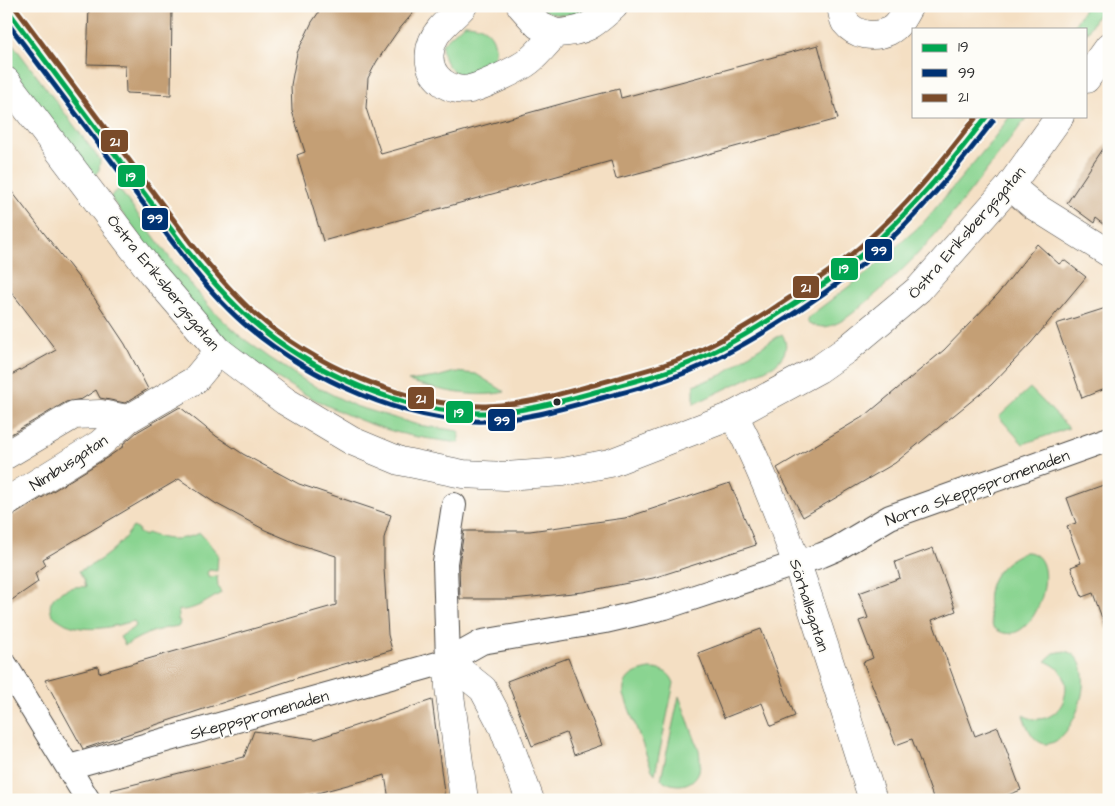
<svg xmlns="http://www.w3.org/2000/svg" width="1115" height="806" viewBox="0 0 1115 806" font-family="'Architects Daughter',sans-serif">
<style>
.green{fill:#8ad491;stroke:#5a805e}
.building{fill:#c49f74}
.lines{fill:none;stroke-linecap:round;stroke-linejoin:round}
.pedestrian-casing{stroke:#494642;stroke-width:26}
.minor-casing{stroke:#494642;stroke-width:29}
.pedestrian{stroke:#fff;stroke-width:24}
.minor{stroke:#fff;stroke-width:28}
.bus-1-casing{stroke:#fdfcf7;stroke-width:9}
.bus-2-casing{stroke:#fdfcf7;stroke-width:9}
.bus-3-casing{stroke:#fdfcf7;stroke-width:9}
.bus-1{stroke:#00a651;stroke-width:5}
.bus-2{stroke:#003273;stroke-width:5}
.bus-3{stroke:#7a4b2a;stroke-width:5}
.bus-dot{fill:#2b2b2b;stroke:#fdfcf7;stroke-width:2}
.labels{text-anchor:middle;stroke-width:4;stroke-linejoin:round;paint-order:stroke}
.street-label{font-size:16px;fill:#2b2b2b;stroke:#fdfcf7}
.line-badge{stroke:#fdfcf7;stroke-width:2}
.badge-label{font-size:14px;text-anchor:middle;font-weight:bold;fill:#fff}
</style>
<rect width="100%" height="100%" fill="#fdfcf7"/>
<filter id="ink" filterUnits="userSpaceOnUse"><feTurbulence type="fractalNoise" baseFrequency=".02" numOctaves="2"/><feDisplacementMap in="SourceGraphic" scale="10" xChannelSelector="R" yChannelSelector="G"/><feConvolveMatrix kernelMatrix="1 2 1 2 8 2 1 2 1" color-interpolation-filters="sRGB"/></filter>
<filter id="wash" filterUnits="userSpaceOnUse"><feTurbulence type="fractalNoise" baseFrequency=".0096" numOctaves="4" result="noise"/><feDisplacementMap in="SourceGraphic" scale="20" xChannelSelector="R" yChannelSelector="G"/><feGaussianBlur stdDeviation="1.12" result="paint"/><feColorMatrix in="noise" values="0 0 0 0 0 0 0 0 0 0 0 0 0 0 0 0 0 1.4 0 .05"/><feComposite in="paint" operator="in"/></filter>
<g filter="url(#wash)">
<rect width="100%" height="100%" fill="#f4dfc3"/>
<g class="green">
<path d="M537,6H596C578,17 554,19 537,6Z"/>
<polygon points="1086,6 1103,6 1086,34 1086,29 1072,29"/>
<path d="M464,24C476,24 488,27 493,39C508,79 442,95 442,44Z"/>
<polygon points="6,35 100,160 99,170 94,176 6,60"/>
<path d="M1010,116H1028C977,182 930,251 864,304C853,313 840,325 825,327C819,327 812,325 807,322V318L868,272L923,223L991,142Z"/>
<path d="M119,189L175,265L213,311L240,336L270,358L307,382L355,406L418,425L459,431V443C439,440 419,438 399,433C339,417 260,375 216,330C176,290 144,242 110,197Z"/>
<path d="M782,334C790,347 784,358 773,366L694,404V385L722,375L750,354Z"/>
<path d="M455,372L476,374L505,392C474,399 438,390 408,381L437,377Z"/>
<polygon points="1030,388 1069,428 1023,444 999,417"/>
<path d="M133,527L139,530L138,532L145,536L147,533C168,541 179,541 200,533L218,554L217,571L209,570L207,573L209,577L217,576L218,586L221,593C209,600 194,611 179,610L178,620L180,621L179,626C156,629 145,634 125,645L120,637L136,626L134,621C111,627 89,633 66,624C61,621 53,617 51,612C45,594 74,584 86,587L84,579L79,571C102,561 118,548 133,527Z"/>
<path d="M1025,552C1068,551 1033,661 993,627C982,592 990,567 1025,552Z"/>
<path d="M1065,651C1115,663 1050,803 1023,715C1027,717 1033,720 1038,719C1059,719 1072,694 1063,675C1059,668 1052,664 1045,661L1054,653Z"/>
<path d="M650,669C662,669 670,672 674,683L655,774L652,770L624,695C622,677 634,672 650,669Z"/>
<path d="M679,696L699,750C700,757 701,764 699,771C693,788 673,788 661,779Z"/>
</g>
<g id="blocks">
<g class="building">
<polygon points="89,6 172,6 171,95 126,93 125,65 87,64"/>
<polygon points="323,6 419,6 397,32 377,61 368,78 366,108 381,154 575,100 619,89 621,98 818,45 838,119 616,179 611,161 323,241 297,155 305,152 292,111 291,85 297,53 312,22"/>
<polygon points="1109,140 1109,228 1096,218 1094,223 1067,203"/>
<polygon points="6,184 95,299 125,344 148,389 125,403 100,398 96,390 82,399 66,402 6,437 6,378 56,350 6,285"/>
<polygon points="1037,244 1059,264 1064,260 1086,277 1031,343 991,385 895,463 803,517 777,468 866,415 944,350 997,295"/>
<polygon points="1109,307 1109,387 1082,398 1056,324"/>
<polygon points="180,407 216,436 243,454 299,484 391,515 384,538 384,568 388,635 392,650 303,676 83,749 45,680 98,666 99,673 336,605 336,556 298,544 265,530 215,503 179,479 43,559 46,565 35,573 38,582 6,604 6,518 14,515 108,457 124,446 123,444 137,432"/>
<polygon points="730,483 756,545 653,578 583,592 512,599 460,599 459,564 464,531 530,531 625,518"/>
<polygon points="1109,483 1109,629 1106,629 1093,593 1082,597 1071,567 1081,563 1067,526 1076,523 1067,498"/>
<polygon points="933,548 956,611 932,620 975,736 998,727 1021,790 995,800 934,800 912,739 896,745 863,662 873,658 859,621 868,618 859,593 900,578 895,562"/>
<polygon points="761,629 795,716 771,726 762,703 724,718 698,653"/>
<polygon points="568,658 602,745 574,755 566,733 532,746 507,681"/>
<polygon points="432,700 445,800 389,800 385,775 291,800 112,800 111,790 244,757 254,731 316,739"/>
</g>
</g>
</g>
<g filter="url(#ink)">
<use href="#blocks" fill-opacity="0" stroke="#494642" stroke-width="1"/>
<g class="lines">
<g class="pedestrian-casing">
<g id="pedestrian">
<polyline points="448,661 445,563 454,505"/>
<polyline points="6,666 88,800"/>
<polyline points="69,767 448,661 482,642 605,621 665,607 822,555 836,549 890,517 1109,439"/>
</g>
</g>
<g class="minor-casing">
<g id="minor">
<path d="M463,6C456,14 448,20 441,28C427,44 424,68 442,82C449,88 460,91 470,89C483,86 519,69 529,61C539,53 547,42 556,33C585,32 593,25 614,6"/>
<polyline points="521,6 538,25 556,33"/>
<path d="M841,6C842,11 843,18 845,22C856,36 874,38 889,31C899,26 904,15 909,6"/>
<polyline points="1086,79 1109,47"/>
<polyline points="6,81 152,273 219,351 285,401 352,441 400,461 463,474 505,476 563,472 610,463 734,415 819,369 846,350 919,289 1010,186 1060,116"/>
<polyline points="1010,186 1034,206 1109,253"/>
<path d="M734,415C796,537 831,671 873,800"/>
<polyline points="6,455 74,415 101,414 128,419"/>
<polyline points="6,502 100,444 128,419 195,380 219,351"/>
<polyline points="448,661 483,689 503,727 530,800"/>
<polyline points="448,661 449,687 464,800"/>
</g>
</g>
<use href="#pedestrian" class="pedestrian"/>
<use href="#minor" class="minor"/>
<g class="bus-1-casing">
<path id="bus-1" d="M6,8L185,248C205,273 226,298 250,319C310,372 405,415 487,413C526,412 562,401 599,391C627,383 655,377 682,366C718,352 751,332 783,311C812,293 839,274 865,252C911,212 950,164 987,116"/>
</g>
<g class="bus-2-casing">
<path id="bus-2" d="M6,21L192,268C209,289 227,310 248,327C309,378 406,424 488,421C530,419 568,407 609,396C634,390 658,383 682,374C719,360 754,339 787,318C817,298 846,279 872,256C918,216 956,169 993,121"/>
</g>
<g class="bus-3-casing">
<path id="bus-3" d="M14,6L191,243C211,268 231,292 254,313C313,365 406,407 486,406C525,405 560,394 597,384C624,376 651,370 678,360C713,346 746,327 777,306C806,287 835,269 861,246C905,208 942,162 977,116"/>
</g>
<use href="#bus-1" class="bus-1"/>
<use href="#bus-2" class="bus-2"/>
<use href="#bus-3" class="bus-3"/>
</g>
</g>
<circle class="bus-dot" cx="557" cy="402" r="4.5"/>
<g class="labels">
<g class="street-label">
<text transform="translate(966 232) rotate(-49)" y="6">Östra Eriksbergsgatan</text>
<text transform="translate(164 282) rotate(51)" y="6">Östra Eriksbergsgatan</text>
<text transform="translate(68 462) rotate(-33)" y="6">Nimbusgatan</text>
<text transform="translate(977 487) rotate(-20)" y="6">Norra Skeppspromenaden</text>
<text transform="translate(810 605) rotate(72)" y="6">Sörhallsgatan</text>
<text transform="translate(259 714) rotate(-16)" y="6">Skeppspromenaden</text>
</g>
</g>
<g class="line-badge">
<rect x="100" y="129" width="29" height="24" rx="5" fill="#7a4b2a"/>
<rect x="117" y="164" width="29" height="24" rx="5" fill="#00a651"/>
<rect x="141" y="207" width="28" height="24" rx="5" fill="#003273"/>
<rect x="864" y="238" width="29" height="24" rx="5" fill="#003273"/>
<rect x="830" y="257" width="29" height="24" rx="5" fill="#00a651"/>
<rect x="792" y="275" width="28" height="24" rx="5" fill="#7a4b2a"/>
<rect x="407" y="386" width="28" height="24" rx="5" fill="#7a4b2a"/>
<rect x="445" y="400" width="29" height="24" rx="5" fill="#00a651"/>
<rect x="487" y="408" width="29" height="24" rx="5" fill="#003273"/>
</g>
<g class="badge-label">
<text x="115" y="146">21</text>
<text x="131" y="181">19</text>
<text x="155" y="223">99</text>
<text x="879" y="255">99</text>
<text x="844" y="273">19</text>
<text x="806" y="292">21</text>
<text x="421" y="403">21</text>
<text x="459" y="417">19</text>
<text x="502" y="425">99</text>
</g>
<rect width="1115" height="806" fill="none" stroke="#fdfcf7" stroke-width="25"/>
<rect x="912" y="28" width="175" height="90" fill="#fdfcf7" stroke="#a9a8a5"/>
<rect x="922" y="44" width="25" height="8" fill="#00a651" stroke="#a9a8a5"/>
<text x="958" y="52" font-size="15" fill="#2b2b2b">19</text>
<rect x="922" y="69" width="25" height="8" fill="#003273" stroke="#a9a8a5"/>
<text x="958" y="78" font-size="15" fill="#2b2b2b">99</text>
<rect x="922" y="94" width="25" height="8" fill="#7a4b2a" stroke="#a9a8a5"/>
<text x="958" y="102" font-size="15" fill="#2b2b2b">21</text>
</svg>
